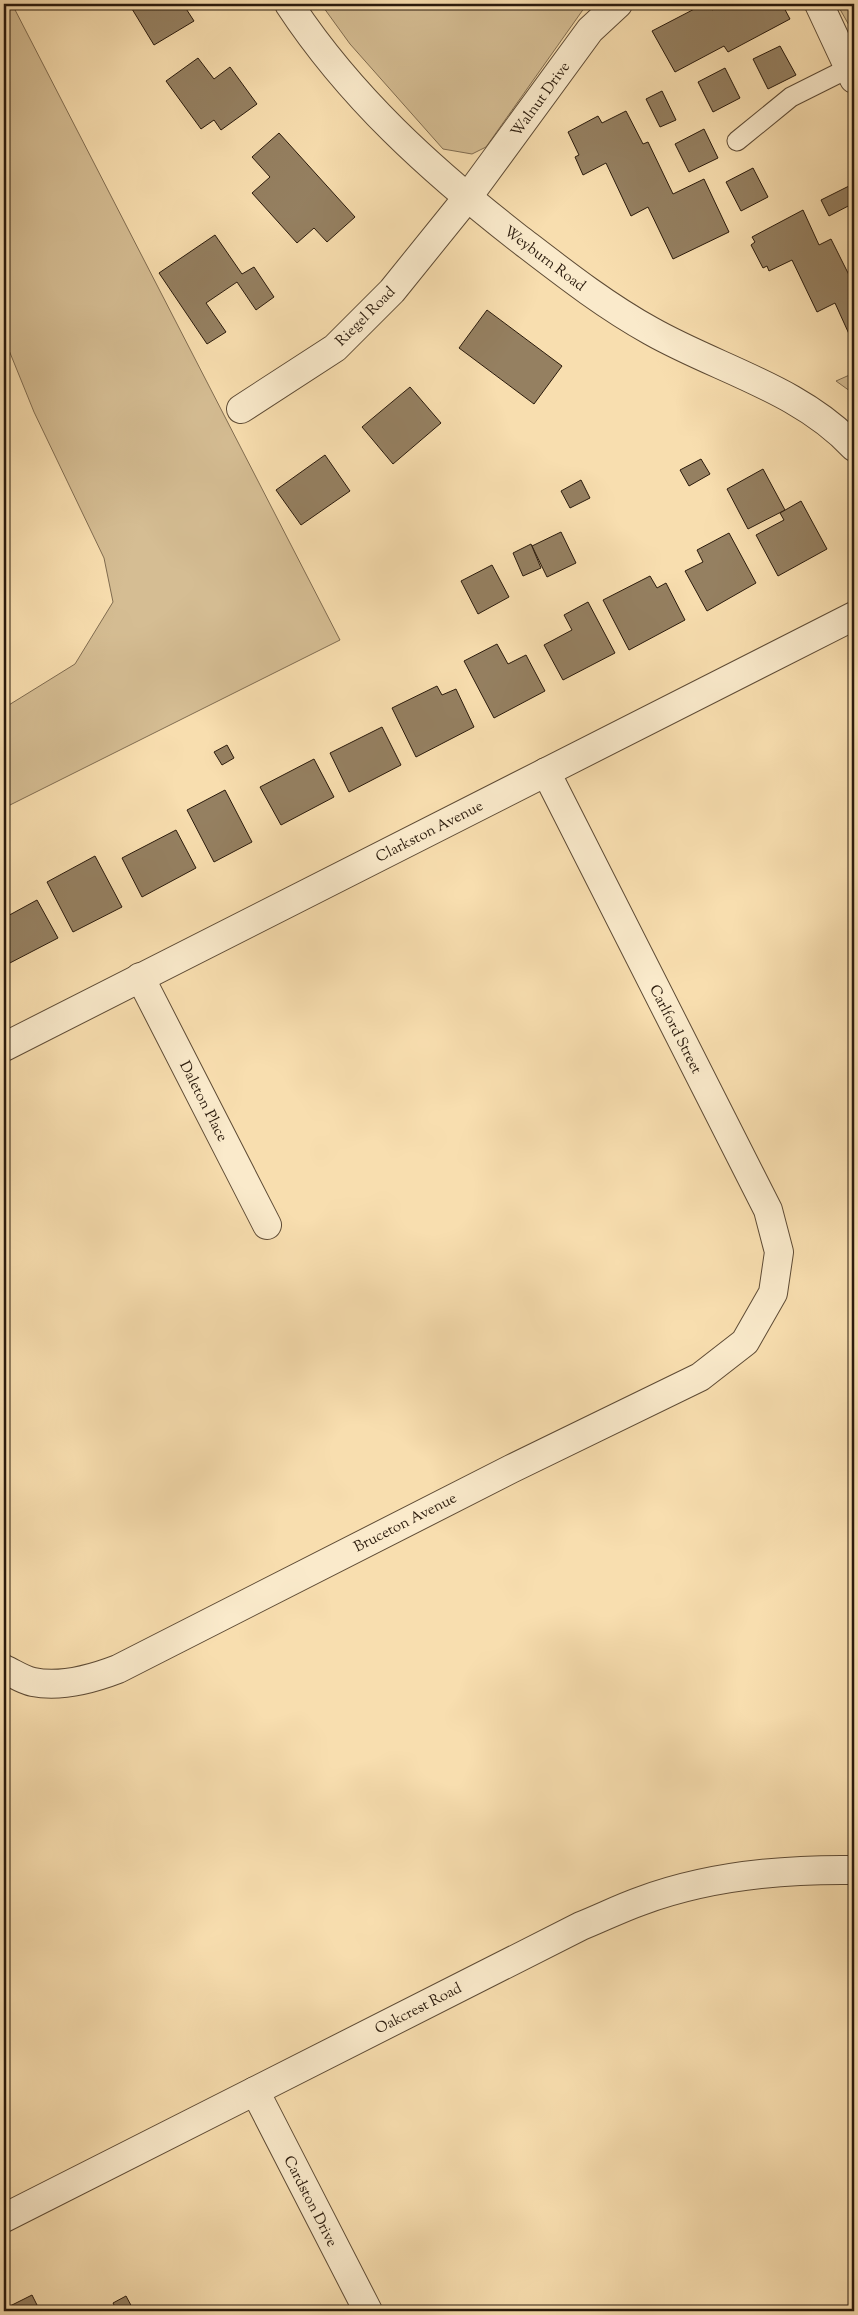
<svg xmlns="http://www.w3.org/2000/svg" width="858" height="2315" viewBox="0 0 858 2315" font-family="'Sorts Mill Goudy',serif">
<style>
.green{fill:#d5bd93;stroke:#806c50}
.building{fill:#958061;stroke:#2a1a0c}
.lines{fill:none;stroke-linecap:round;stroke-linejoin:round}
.service-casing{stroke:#5e4b35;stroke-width:21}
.minor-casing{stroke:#5e4b35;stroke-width:30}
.service{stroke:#faeacb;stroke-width:19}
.minor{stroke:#faeacb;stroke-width:28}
.labels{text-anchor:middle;stroke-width:5;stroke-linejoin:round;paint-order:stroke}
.street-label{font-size:15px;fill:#2a1a0c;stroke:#faeacb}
</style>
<rect width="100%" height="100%" fill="#f8deaf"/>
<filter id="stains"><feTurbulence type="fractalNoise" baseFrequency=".004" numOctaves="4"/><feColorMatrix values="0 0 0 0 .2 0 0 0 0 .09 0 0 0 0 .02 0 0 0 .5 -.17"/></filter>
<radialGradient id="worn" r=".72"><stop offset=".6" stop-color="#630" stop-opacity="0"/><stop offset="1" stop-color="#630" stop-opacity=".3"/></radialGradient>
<g class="green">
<polygon points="4,4 12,4 340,640 4,808 4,708 75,664 113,602 104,558 34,412 4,338"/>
<polygon points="321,4 587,4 486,147 472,154 443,149 350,44"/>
<polygon points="837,4 854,4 854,34"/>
<polygon points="854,373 854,394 836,381"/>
</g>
<g class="building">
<polygon points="129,4 183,4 194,21 154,45"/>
<polygon points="704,4 708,4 712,10 724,4 782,4 790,19 728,52 724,46 675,72 652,31"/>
<polygon points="780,46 796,75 768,89 753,59"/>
<polygon points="198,58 214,79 230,67 257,104 221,130 214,120 201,129 166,81"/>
<polygon points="725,68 740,98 713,112 698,82"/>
<polygon points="662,91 676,120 660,127 646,99"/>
<polygon points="626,111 643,144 648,142 673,194 704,179 729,232 673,259 648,207 631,216 606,163 583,175 575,157 579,155 568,132 598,116 602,123"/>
<polygon points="704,129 718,158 689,172 675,144"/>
<polygon points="279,133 355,217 327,242 314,228 297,243 252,193 270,177 252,157"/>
<polygon points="753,168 768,197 741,211 726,182"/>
<polygon points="849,186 854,197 854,203 829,216 821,200"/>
<polygon points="803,210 819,245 831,239 854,285 854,345 835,303 817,312 792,260 769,271 767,266 763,268 751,245 755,242 752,237"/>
<polygon points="215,235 242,274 254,267 274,297 256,310 237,282 206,303 226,332 207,344 159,273"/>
<polygon points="487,310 562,366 534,404 459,348"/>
<polygon points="410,387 441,423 393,464 362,427"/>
<polygon points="325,455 350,491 301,525 276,490"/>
<polygon points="701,459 710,474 689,486 680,470"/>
<polygon points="763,469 785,510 748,529 727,489"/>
<polygon points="581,480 590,498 570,508 561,491"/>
<polygon points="801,501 827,549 778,576 756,535 784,520 780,513"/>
<polygon points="561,532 576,563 547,577 532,546"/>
<polygon points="729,533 756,583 707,611 685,571 703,562 697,550"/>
<polygon points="531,544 541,568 523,576 513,553"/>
<polygon points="492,565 509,597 478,614 461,581"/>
<polygon points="650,576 657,588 666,583 685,620 629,650 603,600"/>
<polygon points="588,602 615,653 563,680 544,645 572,630 564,615"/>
<polygon points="497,644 508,664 526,655 545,691 494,718 464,661"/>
<polygon points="437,686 442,695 456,689 474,727 416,757 392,708"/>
<polygon points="382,727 401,765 349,792 330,753"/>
<polygon points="227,745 234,758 222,765 214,752"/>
<polygon points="314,759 334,797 281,825 260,787"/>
<polygon points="225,790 252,842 214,862 187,810"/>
<polygon points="176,830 196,868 142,897 122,858"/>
<polygon points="95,856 122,907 73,932 47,882"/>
<polygon points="37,900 58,938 6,965 4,961 4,918"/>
<polygon points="32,2295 40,2311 4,2311 4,2309"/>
<polygon points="126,2296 134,2311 117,2311 113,2303"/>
</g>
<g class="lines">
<g class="service-casing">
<polyline id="service" points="737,141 791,97 849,68"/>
</g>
<g class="minor-casing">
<g id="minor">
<path d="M289,4C350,97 431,170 518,238C561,271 604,305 651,331C718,369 800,389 854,447"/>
<polyline points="819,4 854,79"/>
<polyline points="241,409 335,348 392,291 467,198 590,30 618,4"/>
<polyline points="140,977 267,1225"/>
<polyline points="4,1047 854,616"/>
<path d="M4,1669C13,1673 23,1680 33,1682C61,1688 92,1679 118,1669L511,1469L700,1377L745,1342L773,1293L779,1252L768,1210L546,772"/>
<polyline points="255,2091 368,2311"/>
<path d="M4,2218L581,1926C601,1918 621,1908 641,1901C708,1876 783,1869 854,1870"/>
</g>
</g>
<use href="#service" class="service"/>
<use href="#minor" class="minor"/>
</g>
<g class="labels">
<g class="street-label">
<text transform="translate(540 99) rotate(-54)" y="5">Walnut Drive</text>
<text transform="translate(545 258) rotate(37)" y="5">Weyburn Road</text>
<text transform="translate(365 316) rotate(-45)" y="5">Riegel Road</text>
<text transform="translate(429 831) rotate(-27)" y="5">Clarkston Avenue</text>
<text transform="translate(676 1029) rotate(63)" y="5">Carlford Street</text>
<text transform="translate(204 1101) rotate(63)" y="5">Daleton Place</text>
<text transform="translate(405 1522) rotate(-27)" y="5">Bruceton Avenue</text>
<text transform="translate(418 2008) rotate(-27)" y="5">Oakcrest Road</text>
<text transform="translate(311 2201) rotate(63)" y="5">Cardston Drive</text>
</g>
</g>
<rect width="858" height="2315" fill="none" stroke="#f8deaf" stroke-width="20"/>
<rect x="5" y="5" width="848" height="2305" fill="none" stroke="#2a1a0c" stroke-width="2.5"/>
<rect x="10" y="10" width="838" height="2295" fill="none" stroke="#2a1a0c"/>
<rect width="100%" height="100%" filter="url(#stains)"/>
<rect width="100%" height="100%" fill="url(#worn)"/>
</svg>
